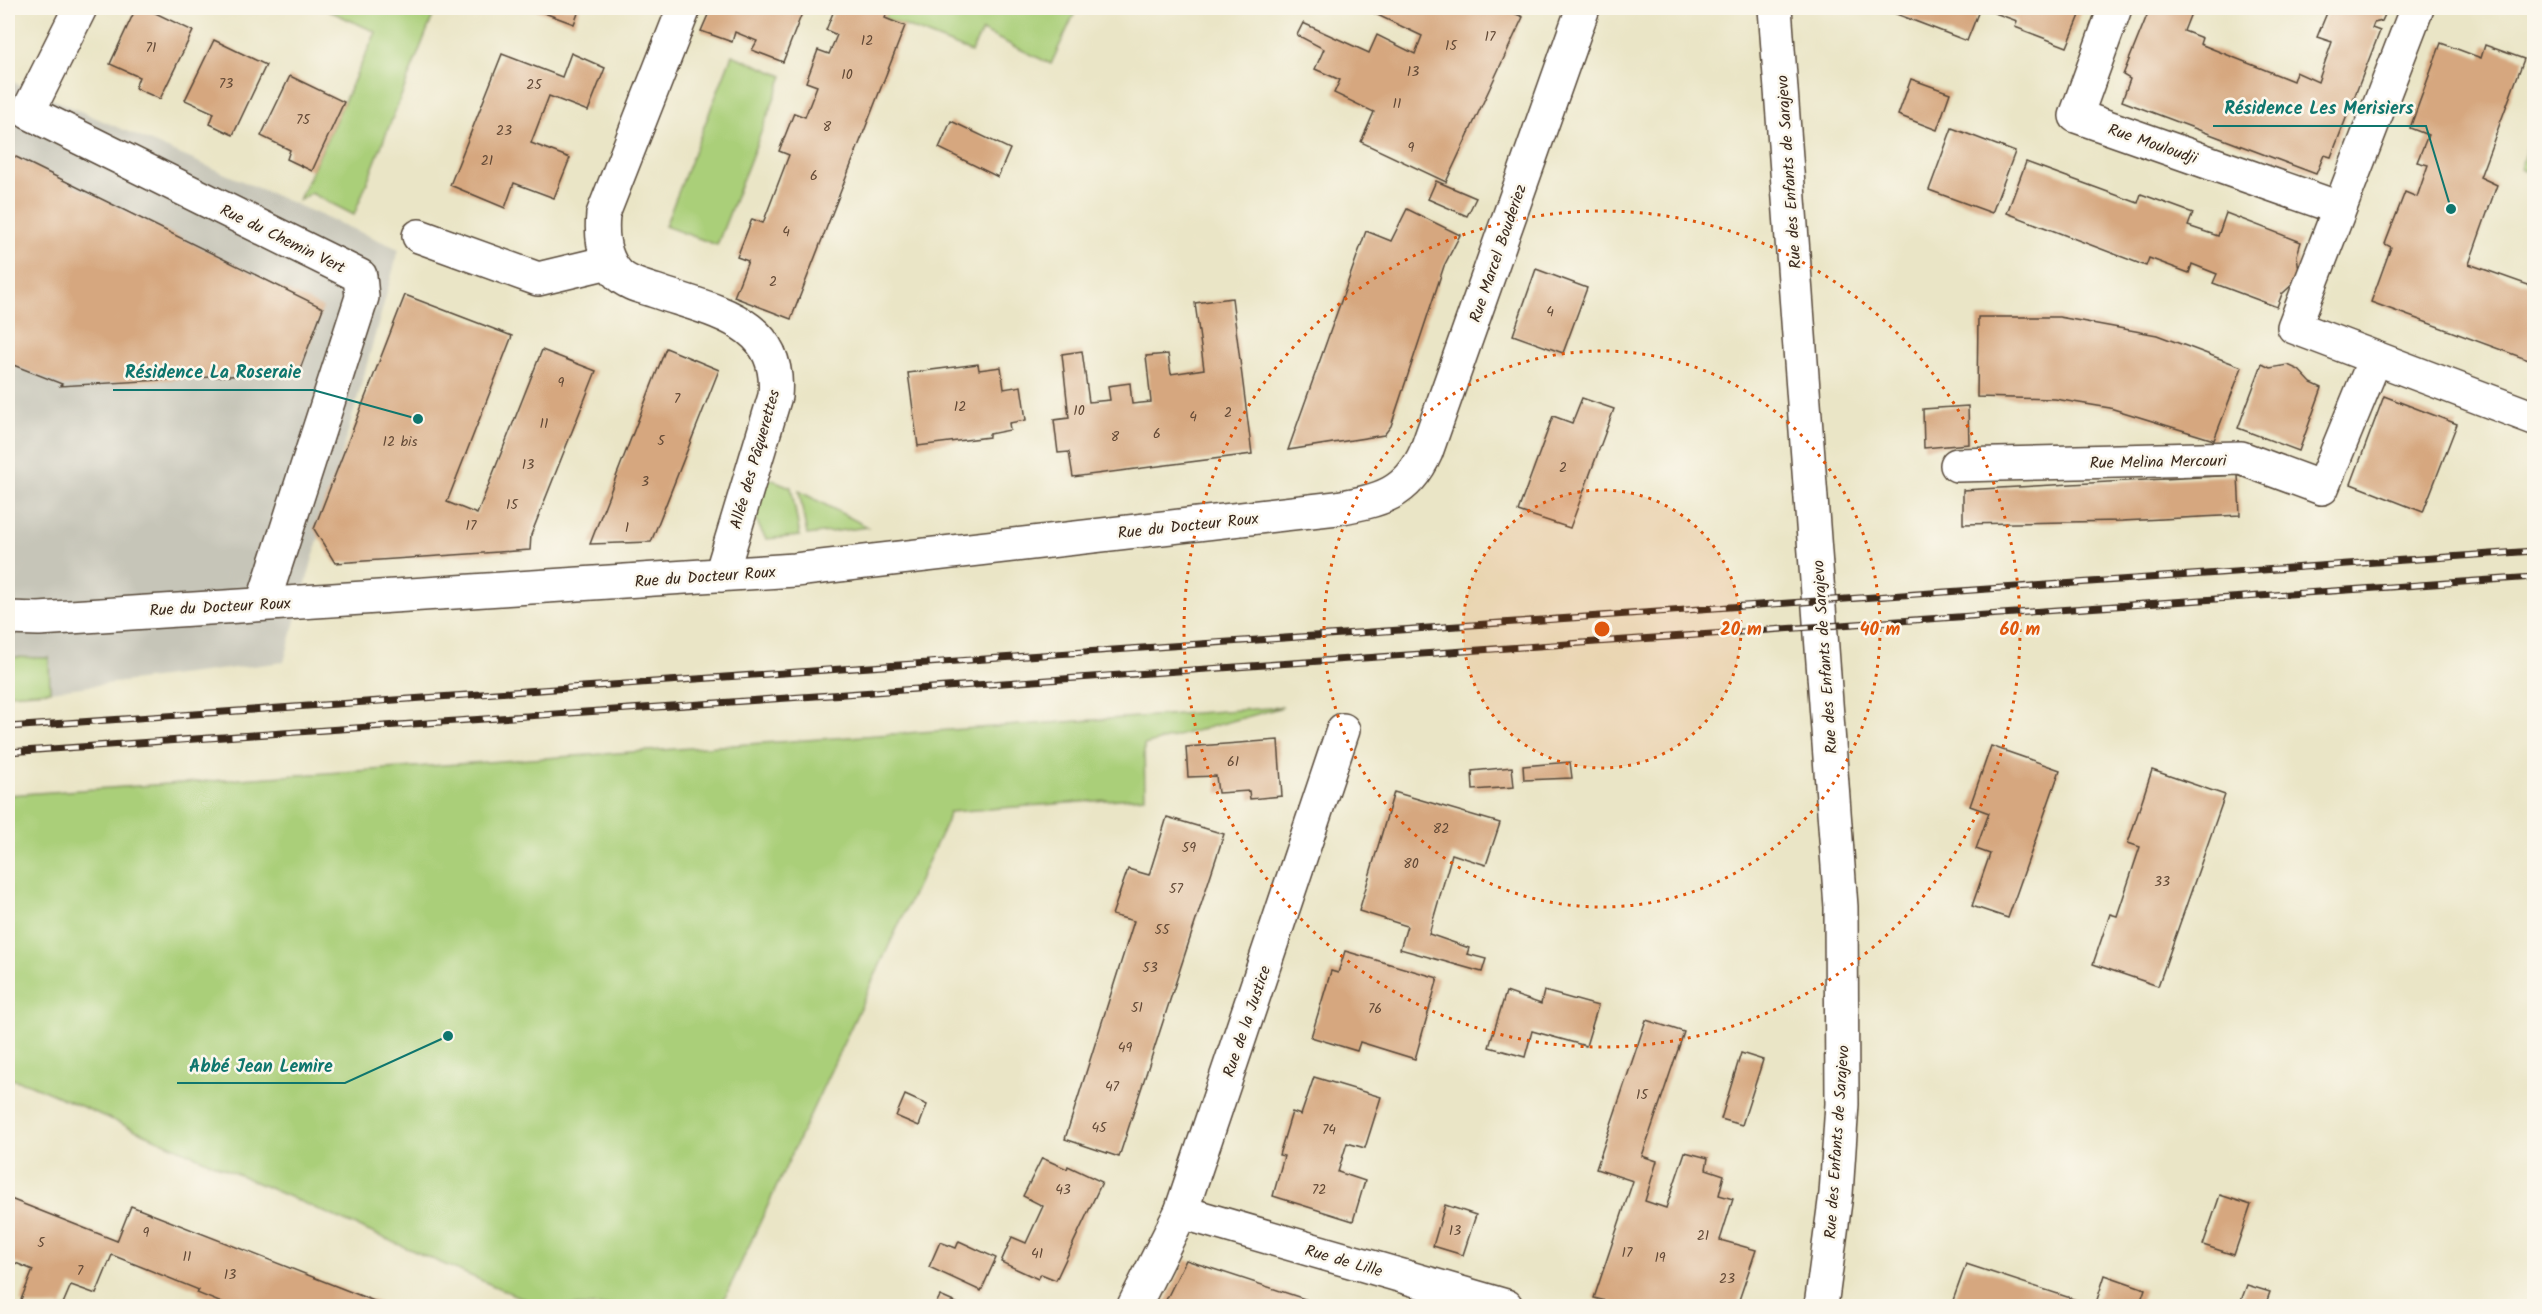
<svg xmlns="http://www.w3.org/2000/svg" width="2542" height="1314" viewBox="0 0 2542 1314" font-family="Kalam,sans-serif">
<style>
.industrial{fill:#c6c5b8}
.green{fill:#aacf79;stroke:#727c4c;stroke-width:1.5}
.building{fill:#d6a77f}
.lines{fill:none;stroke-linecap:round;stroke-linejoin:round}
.street-casing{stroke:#554637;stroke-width:36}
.secondary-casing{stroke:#554637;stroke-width:36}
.street{stroke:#fff;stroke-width:33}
.secondary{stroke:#fff;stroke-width:33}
.rail-casing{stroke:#3b2a1e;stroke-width:7}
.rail{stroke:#fbf7ec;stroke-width:4.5;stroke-dasharray:14;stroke-linecap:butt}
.ring{fill:none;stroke:#df570d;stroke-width:3;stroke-dasharray:3 6}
.labels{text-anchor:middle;stroke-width:5;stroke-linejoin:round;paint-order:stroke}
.number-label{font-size:14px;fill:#624936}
.street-label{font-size:16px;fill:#3b2a1e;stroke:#fbf7ec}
.centre{fill:#df570d;stroke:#fbf7ec;stroke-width:3}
.ring-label{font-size:18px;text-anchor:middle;font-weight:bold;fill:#df570d;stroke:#fbf7ec;stroke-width:5;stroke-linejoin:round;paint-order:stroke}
.leader{fill:none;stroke:#0f766e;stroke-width:2}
.callout-dot{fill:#0f766e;stroke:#fbf7ec;stroke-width:2}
.callout-label{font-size:18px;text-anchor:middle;font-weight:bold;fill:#0f766e;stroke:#fbf7ec;stroke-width:5;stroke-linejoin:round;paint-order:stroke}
</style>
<rect width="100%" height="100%" fill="#fbf7ec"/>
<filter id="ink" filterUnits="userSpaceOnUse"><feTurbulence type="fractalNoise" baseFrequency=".0167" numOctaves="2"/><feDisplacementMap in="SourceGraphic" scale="12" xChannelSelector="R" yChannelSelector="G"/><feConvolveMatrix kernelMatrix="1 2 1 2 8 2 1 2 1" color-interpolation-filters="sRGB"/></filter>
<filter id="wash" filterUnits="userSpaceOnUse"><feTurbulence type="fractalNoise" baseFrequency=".008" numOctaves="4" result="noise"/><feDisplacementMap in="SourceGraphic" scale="24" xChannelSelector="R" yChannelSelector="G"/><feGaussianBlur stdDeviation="1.35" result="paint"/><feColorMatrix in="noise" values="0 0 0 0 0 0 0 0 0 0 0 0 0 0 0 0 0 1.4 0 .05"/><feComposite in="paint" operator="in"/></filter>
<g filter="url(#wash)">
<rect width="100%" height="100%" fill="#eae5c6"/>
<polygon class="industrial" points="8,80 399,249 284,662 50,691 49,658 8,657"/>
<g class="green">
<polygon points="323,8 436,8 354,215 311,193 299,200 376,32"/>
<polygon points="888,8 1077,8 1051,64 982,31 971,52 885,18"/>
<polygon points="732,55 783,76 717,245 665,226"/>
<polygon points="2534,128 2534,174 2520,168"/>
<path d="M765,477L791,487L800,536L766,539C749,513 755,504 765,477Z"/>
<polygon points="799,491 868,527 807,535"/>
<polygon points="8,657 49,658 50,691 8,694"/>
<polygon points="1283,707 1144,745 1145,797 949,812 947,821 721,1306 540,1306 83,1107 29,1084 8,1078 8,795"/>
</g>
<g id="blocks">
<g class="building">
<polygon points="136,8 145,8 193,31 160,99 135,88 139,77 110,64"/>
<polygon points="531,8 580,8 574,24"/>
<polygon points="711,8 804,8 783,62 752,50 757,41 735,32 732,42 701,31"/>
<polygon points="835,8 888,8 885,18 905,26 791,319 734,297 748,261 737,257 752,219 763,223 789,155 779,151 794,113 805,117 817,86 806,82 818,50 829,54 837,35 826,30"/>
<polygon points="1373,8 1404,8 1415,13 1417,8 1502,8 1523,17 1446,182 1361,142 1374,112 1334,93 1340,80 1315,69 1324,49 1297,35 1303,23 1369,53 1377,35 1415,54 1422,36 1371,12"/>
<polygon points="1897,8 1980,8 1967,41 1894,13"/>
<polygon points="1981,8 2083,8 2067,47 2015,27 2017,21"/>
<polygon points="2150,8 2193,8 2184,31 2202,38 2200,44 2293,81 2296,72 2318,82 2332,42 2317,37 2329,8 2388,8 2382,21 2374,23 2372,28 2380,31 2331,157 2324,155 2316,174 2122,101 2130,79 2123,75"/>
<polygon points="214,40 266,65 233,135 210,124 214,113 185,100"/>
<polygon points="2441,43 2481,58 2485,45 2524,59 2480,177 2497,185 2469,264 2534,287 2534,362 2371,302 2391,247 2385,244 2405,192 2417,197 2428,165 2417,162 2428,135 2410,128"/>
<polygon points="571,53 605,68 588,111 549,96 531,143 570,158 554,198 514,183 505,208 450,185 502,54 562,77"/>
<polygon points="290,76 344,102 312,171 287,159 290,150 261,136"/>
<polygon points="1911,79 1950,93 1937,130 1898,115"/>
<polygon points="951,121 1010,149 998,177 939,148"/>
<polygon points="1952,128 2015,152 1992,213 1929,190"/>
<polygon points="8,153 323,308 299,372 60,386 62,384 8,363"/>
<polygon points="2026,162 2138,203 2141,194 2193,213 2188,226 2218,236 2226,213 2301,242 2297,255 2299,271 2295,282 2282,294 2277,307 2213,283 2217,274 2192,264 2189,273 2149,258 2146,266 2007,213"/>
<polygon points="1436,181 1476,198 1467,216 1428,199"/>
<polygon points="1407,209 1460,235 1444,266 1391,426 1384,435 1288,450 1366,231 1391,241"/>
<polygon points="1536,269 1587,288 1563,353 1513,335"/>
<polygon points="405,295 512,336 447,502 477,514 542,350 596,371 531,535 530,550 335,563 314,529"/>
<polygon points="1232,298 1252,454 1073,477 1069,452 1058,453 1054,420 1069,418 1062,354 1082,351 1089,402 1110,400 1108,386 1130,383 1132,404 1151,402 1146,356 1168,354 1171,374 1204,369 1195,303"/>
<polygon points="1978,317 2059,317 2157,335 2242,367 2214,440 2110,408 2055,399 1977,397"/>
<polygon points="666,348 719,370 651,542 590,544"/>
<polygon points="978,364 979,370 1001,367 1004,389 1021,386 1026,420 1009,423 1010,430 989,434 989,437 918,446 908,373"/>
<polygon points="2262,364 2270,368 2288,365 2299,370 2311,383 2322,388 2299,451 2238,428"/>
<polygon points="2384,396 2457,424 2423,512 2351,484"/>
<polygon points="1582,398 1614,409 1570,528 1518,511 1553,416 1572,423"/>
<polygon points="1968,406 1969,444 1924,448 1923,409"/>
<polygon points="2238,475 2240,515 2122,521 1963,524 1963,490"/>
<polygon points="1278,740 1282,796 1250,799 1249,791 1218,793 1216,776 1188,777 1186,747"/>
<polygon points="1991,746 2060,770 2008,918 1972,906 1990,854 1976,849 1989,813 1970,806"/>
<polygon points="1570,762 1572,778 1524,780 1523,766"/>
<polygon points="1512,767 1514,787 1473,790 1472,771"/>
<polygon points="2152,770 2225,795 2158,986 2093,964 2110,914 2117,916 2140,847 2128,843"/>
<polygon points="1394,792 1500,823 1486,865 1452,854 1429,934 1469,948 1467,954 1486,959 1482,972 1400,949 1407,926 1359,911"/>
<polygon points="1167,817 1224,834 1119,1157 1065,1139 1134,921 1112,915 1128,869 1149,875"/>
<polygon points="1345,951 1438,978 1415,1059 1360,1042 1357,1051 1311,1037 1331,971 1338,973"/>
<polygon points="1544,991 1598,1006 1586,1046 1532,1031 1525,1057 1489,1047 1506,992 1541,1004"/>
<polygon points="1646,1020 1684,1032 1642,1156 1657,1161 1645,1201 1666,1208 1685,1152 1708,1158 1706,1169 1724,1175 1719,1195 1733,1199 1720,1240 1756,1250 1737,1306 1625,1306 1594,1298 1633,1181 1596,1169"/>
<polygon points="1741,1053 1763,1060 1742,1125 1721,1119"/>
<polygon points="1314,1077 1381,1097 1365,1148 1347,1143 1338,1172 1365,1181 1353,1221 1273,1196 1284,1156 1279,1155 1292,1112 1301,1115"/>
<polygon points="905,1095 927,1105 919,1126 896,1116"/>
<polygon points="1042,1158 1067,1169 1068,1166 1102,1182 1056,1280 1041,1274 1038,1279 1001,1262 1012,1237 1026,1243 1043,1206 1023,1196"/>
<polygon points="2220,1195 2251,1205 2234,1255 2203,1245"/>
<polygon points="8,1198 117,1241 131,1206 387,1306 220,1306 222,1303 197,1293 199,1290 112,1255 96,1294 71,1285 62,1306 30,1306 20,1302 33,1270 8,1260"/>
<polygon points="1445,1205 1476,1215 1463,1255 1433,1246"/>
<polygon points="959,1241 996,1258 981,1291 929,1267 940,1242 956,1248"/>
<polygon points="1186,1260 1326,1306 1163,1306"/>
<polygon points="1966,1264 2095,1306 1951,1306"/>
<polygon points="2105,1275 2145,1289 2139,1306 2095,1306"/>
<polygon points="2247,1285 2270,1292 2265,1306 2239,1306"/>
<polygon points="940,1296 963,1306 935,1306"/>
</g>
</g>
</g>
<g filter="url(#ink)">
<use href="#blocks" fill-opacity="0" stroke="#554637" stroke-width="1.5"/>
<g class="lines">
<g class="street-casing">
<g id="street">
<polyline points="80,8 28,112 360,276 362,297 263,603"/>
<path d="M684,8L603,214C601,235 603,258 618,274C627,284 643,287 655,291C712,311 782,320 775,396L721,575"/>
<polyline points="2115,8 2076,116 2339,208"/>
<polyline points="2417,8 2294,327 2534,418"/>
<polyline points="419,236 538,279 609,262"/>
<polyline points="1957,465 2241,458 2322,488 2375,359"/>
<path d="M8,618L39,619L795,570L1337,508C1380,500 1407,495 1426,452L1583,8"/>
<polyline points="1181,1212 1506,1306"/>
<polyline points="1134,1306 1181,1212 1343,730"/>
</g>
</g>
<g class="secondary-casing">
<polyline id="secondary" points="1775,8 1841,907 1842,1104 1836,1194 1821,1306"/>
</g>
<use href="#street" class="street"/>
<use href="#secondary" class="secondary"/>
<g class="rail-casing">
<g id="rail">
<polyline points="8,727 2534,551"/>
<polyline points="8,752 2534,577"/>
</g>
</g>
<use href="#rail" class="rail"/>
</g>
</g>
<circle cx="1602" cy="629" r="139" fill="#df570d" fill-opacity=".12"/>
<g class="ring">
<circle cx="1602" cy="629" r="139"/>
<circle cx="1602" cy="629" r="278"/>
<circle cx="1602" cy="629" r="418"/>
</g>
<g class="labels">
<g class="number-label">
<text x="1490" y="41">17</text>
<text x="867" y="45">12</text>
<text x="1451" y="50">15</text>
<text x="151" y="52">71</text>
<text x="1413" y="76">13</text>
<text x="847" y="79">10</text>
<text x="226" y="88">73</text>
<text x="534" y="89">25</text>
<text x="1397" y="108">11</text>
<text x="303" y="124">75</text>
<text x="827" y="131">8</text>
<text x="504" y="135">23</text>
<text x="1411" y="152">9</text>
<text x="487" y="165">21</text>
<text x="814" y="180">6</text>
<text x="786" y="236">4</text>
<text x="773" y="286">2</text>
<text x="1550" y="316">4</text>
<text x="561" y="387">9</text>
<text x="677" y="403">7</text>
<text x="960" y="411">12</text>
<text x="1079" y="415">10</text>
<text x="1228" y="417">2</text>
<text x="1193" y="421">4</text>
<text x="544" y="428">11</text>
<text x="1157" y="438">6</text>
<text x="1115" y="441">8</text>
<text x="661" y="445">5</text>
<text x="400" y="446">12 bis</text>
<text x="528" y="469">13</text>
<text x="1563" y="472">2</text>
<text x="645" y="486">3</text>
<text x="512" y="509">15</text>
<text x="471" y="530">17</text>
<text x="627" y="532">1</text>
<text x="1233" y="766">61</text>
<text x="1441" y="833">82</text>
<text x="1189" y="852">59</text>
<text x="1411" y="868">80</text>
<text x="2162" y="886">33</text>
<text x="1176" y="893">57</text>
<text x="1162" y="934">55</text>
<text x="1150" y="972">53</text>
<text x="1137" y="1012">51</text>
<text x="1375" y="1013">76</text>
<text x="1125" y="1052">49</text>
<text x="1112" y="1091">47</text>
<text x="1642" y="1099">15</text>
<text x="1099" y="1132">45</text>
<text x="1329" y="1134">74</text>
<text x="1063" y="1194">43</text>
<text x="1319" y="1194">72</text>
<text x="1455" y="1235">13</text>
<text x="146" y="1237">9</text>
<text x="1703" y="1240">21</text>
<text x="41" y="1247">5</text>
<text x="1627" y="1257">17</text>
<text x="1037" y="1258">41</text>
<text x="187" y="1261">11</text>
<text x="1660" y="1262">19</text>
<text x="80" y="1275">7</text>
<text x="230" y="1279">13</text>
<text x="1727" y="1283">23</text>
</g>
<g class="street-label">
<text transform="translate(2153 143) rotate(19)" y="6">Rue Mouloudji</text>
<text transform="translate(1788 172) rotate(-94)" y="6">Rue des Enfants de Sarajevo</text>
<text transform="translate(283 238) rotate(26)" y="6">Rue du Chemin Vert</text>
<text transform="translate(1497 253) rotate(-71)" y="6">Rue Marcel Bouderiez</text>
<text transform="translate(754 459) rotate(-74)" y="6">Allée des Pâquerettes</text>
<text transform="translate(2158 461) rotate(-1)" y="6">Rue Melina Mercouri</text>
<text transform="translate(1188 525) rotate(-6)" y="6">Rue du Docteur Roux</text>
<text transform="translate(705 576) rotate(-4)" y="6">Rue du Docteur Roux</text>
<text transform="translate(220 606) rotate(-3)" y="6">Rue du Docteur Roux</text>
<text transform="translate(1824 657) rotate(-94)" y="6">Rue des Enfants de Sarajevo</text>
<text transform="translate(1246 1021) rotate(-71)" y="6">Rue de la Justice</text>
<text transform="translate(1836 1142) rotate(-86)" y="6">Rue des Enfants de Sarajevo</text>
<text transform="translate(1344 1260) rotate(16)" y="6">Rue de Lille</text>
</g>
</g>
<circle cx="1602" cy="629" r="9" class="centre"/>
<g class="ring-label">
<text x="1741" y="635">20 m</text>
<text x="1880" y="635">40 m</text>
<text x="2020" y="635">60 m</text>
</g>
<path class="leader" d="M2451 209L2426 126H2213M418 419L313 390H113M448 1036L345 1083H177"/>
<g class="callout-dot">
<circle cx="2451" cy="209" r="6"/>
<circle cx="418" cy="419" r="6"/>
<circle cx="448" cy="1036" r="6"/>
</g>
<g class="callout-label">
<text x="2319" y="114">Résidence Les Merisiers</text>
<text x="213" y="378">Résidence La Roseraie</text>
<text x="261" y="1072">Abbé Jean Lemire</text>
</g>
<rect width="2542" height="1314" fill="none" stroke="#fbf7ec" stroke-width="30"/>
</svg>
